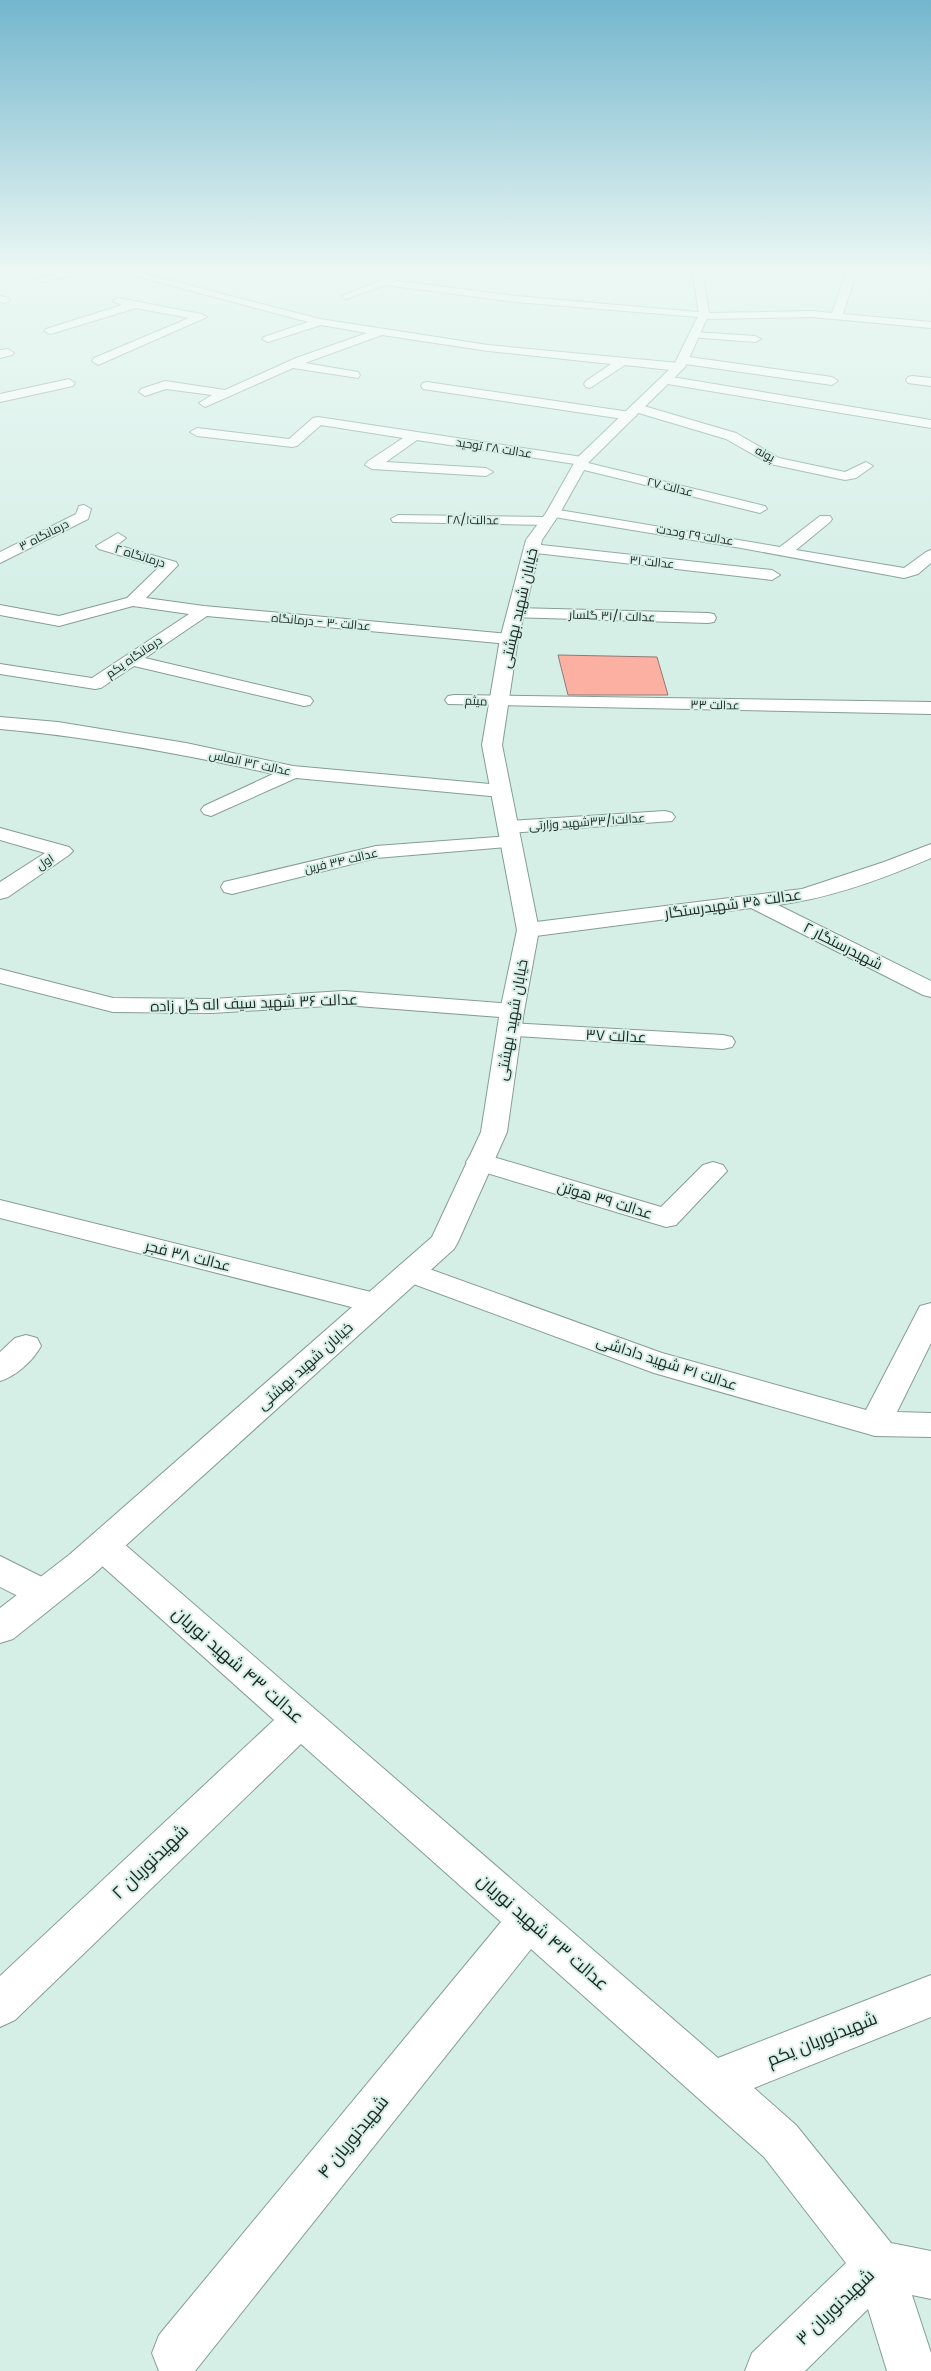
<svg xmlns="http://www.w3.org/2000/svg" width="931" height="2371" viewBox="0 0 931 2371" font-family="Poppins,Cairo,sans-serif">
<style>
.building{fill:#fbb0a1;stroke:#917a75}
.lines{fill:none;stroke-linecap:round;stroke-linejoin:round}
.street-casing{stroke:#859d96;stroke-width:2}
.secondary-casing{stroke:#859d96;stroke-width:2}
.street{fill:#fff;fill-rule:evenodd}
.secondary{fill:#fff;fill-rule:evenodd}
.labels{text-anchor:middle;stroke-width:4;stroke-linejoin:round;paint-order:stroke}
.far-street-label{font-size:12px;fill:#1a2421;stroke:#d5efe7}
.street-label{font-size:15px;fill:#1a2421;stroke:#d5efe7}
.near-street-label{font-size:18px;fill:#1a2421;stroke:#d5efe7}
</style>
<rect width="100%" height="100%" fill="#d5efe7"/>
<polygon class="building" points="558,655 657,657 668,695 568,695"/>
<g class="lines">
<g class="street-casing">
<g id="street">
<polygon points="80,268 99,268 94,271 41,282 36,279"/>
<polygon points="106,268 123,268 320,319 488,345 679,363 685,367 679,371 625,365 590,388 586,387 584,384 586,381 611,364 488,351 382,335 305,363 358,372 360,375 358,378 293,368 205,407 199,403 212,395 166,389 145,396 139,392 141,389 165,381 225,390 296,358 367,333 321,325 268,342 262,339 264,337 308,322"/>
<path d="M658,268H702L703,270C696,276 665,274 658,268Z"/>
<polygon points="852,268 857,271 843,314 931,322 931,328 812,317 703,319 698,317 516,302 385,285 346,299 341,296 400,273 405,276 397,281 516,296 709,313 812,311 832,313 847,271"/>
<polygon points="874,268 885,268 877,274 872,271"/>
<polygon points="0,296 9,298 10,300 5,303 0,302"/>
<polygon points="118,298 201,314 207,317 98,365 92,361 94,358 189,318 136,308 54,333 50,334 44,331 46,329 122,305 113,301"/>
<polygon points="694,332 755,336 761,339 755,342 690,337 690,333"/>
<polygon points="8,349 14,353 12,355 0,358 0,350"/>
<polygon points="682,356 832,377 838,381 832,385 678,363 678,357"/>
<polygon points="666,376 931,420 931,428 662,383 660,380 662,377"/>
<polygon points="912,376 931,378 931,386 908,383 906,380 908,377"/>
<polygon points="69,379 75,383 73,386 0,402 0,394"/>
<polygon points="427,382 630,412 636,416 630,420 423,389 421,386 423,383"/>
<polygon points="637,404 736,433 779,458 845,472 866,462 873,466 856,478 845,480 770,464 726,439 632,411 631,408 632,405"/>
<polygon points="318,417 582,457 587,458 588,463 765,506 767,509 760,513 576,468 575,464 417,440 386,462 486,468 493,472 486,476 372,469 365,465 367,462 403,438 321,425 297,446 292,447 197,436 190,432 197,428 289,439 313,418"/>
<polygon points="84,505 91,509 88,519 0,563 0,552 76,514 79,506"/>
<polygon points="553,509 780,547 820,516 830,516 832,519 830,522 796,550 904,568 926,552 931,550 931,563 918,574 904,578 741,548 548,516 546,513"/>
<polygon points="398,515 548,517 555,521 548,525 393,522 391,519"/>
<polygon points="118,533 126,538 117,545 176,562 178,565 146,598 204,606 509,634 515,635 518,639 515,643 509,644 207,616 145,658 310,697 313,701 310,705 304,706 134,666 101,688 95,689 0,674 0,664 92,678 189,614 133,606 59,626 0,615 0,605 59,616 127,598 159,567 99,549 96,546"/>
<polygon points="532,544 772,570 780,575 772,580 527,552 524,549"/>
<polygon points="516,608 708,613 714,614 716,618 714,622 708,623 510,617 508,613 510,609"/>
<polygon points="454,695 931,702 931,714 448,704 445,700 448,696"/>
<path d="M0,717L58,722L186,743L293,766L501,785L508,787L511,791L508,795L501,797L296,778L211,816L204,814L201,810L204,806L273,774C183,754 92,737 0,729Z"/>
<polygon points="665,811 672,813 675,817 672,821 509,833 502,831 499,827 502,823 509,821"/>
<polygon points="0,828 69,847 73,851 69,855 8,897 0,899 0,882 45,853 0,840"/>
<polygon points="511,836 518,838 521,842 518,846 376,858 232,894 224,892 221,887 224,882 376,846"/>
<path d="M931,844V858C883,879 831,898 778,905L931,981V997L923,995L751,908L528,937L520,935L517,930L520,925L528,923L802,889L884,862Z"/>
<polygon points="0,969 113,998 212,999 344,991 512,1004 521,1006 524,1011 521,1016 512,1018 344,1005 212,1013 113,1012 0,983"/>
<polygon points="509,1023 723,1035 732,1037 735,1042 732,1047 723,1049 500,1035 497,1030 500,1025"/>
<polygon points="480,1153 661,1207 703,1165 713,1162 723,1165 727,1171 676,1225 666,1227 470,1168 466,1162 470,1156"/>
<polygon points="0,1200 375,1293 386,1296 390,1303 386,1310 375,1313 0,1218"/>
<polygon points="410,1262 662,1353 866,1410 920,1306 931,1303 931,1343 897,1412 931,1413 931,1437 875,1436 654,1373 400,1279 395,1272 400,1265"/>
<path d="M26,1335L37,1338L41,1346C33,1361 16,1376 0,1381V1352L15,1338Z"/>
<polygon points="103,1532 115,1536 718,2058 931,1975 931,2017 754,2088 796,2125 891,2243 931,2251 931,2299 912,2295 931,2353 931,2371 887,2371 868,2309 805,2371 745,2371 752,2353 846,2263 764,2157 531,1949 195,2371 159,2371 152,2353 159,2335 501,1922 301,1744 15,2020 0,2027 0,1976 274,1720 91,1556 86,1546 91,1536"/>
<polygon points="0,1556 56,1584 62,1594 56,1604 44,1609 0,1587"/>
</g>
</g>
<g class="secondary-casing">
<polygon id="secondary" points="692,268 702,268 709,314 685,367 588,463 560,513 542,540 518,639 502,745 539,930 524,1011 507,1132 458,1242 454,1249 93,1575 13,1639 0,1643 0,1608 69,1555 432,1237 481,1132 500,1011 517,930 482,745 500,639 526,540 546,513 577,458 674,365 699,314"/>
</g>
<use href="#street" class="street"/>
<use href="#secondary" class="secondary"/>
</g>
<linearGradient id="sky" x2="0" y2="1"><stop stop-color="#73b6cd"/><stop offset="0.45" stop-color="#ecf8f4"/><stop offset="1" stop-color="#ecf8f4" stop-opacity="0"/></linearGradient>
<rect width="931" height="600" fill="url(#sky)"/>
<g class="labels">
<g class="far-street-label">
<text transform="translate(494 448) rotate(9)" y="4">عدالت ۲۸ توحید</text>
<text transform="translate(765 454) rotate(28)" y="4">پونه</text>
<text transform="translate(670 487) rotate(14)" y="4">عدالت ۲۷</text>
<text transform="translate(473 520) rotate(1)" y="4">عدالت۲۸/۱</text>
<text transform="translate(44 535) rotate(-27)" y="4">درمانگاه ۳</text>
<text transform="translate(695 535) rotate(9)" y="4">عدالت ۲۹ وحدت</text>
<text transform="translate(140 556) rotate(17)" y="4">درمانگاه ۲</text>
<text transform="translate(652 562) rotate(6)" y="4">عدالت ۳۱</text>
<text transform="translate(612 616) rotate(2)" y="4">عدالت ۳۱/۱ گلسار</text>
<text transform="translate(321 622) rotate(5)" y="4">عدالت ۳۰ - درمانگاه</text>
<text transform="translate(134 657) rotate(-34)" y="4">درمانگاه یکم</text>
<text transform="translate(476 701) rotate(3)" y="4">میثم</text>
<text transform="translate(715 705) rotate(1)" y="4">عدالت ۳۳</text>
<text transform="translate(250 763) rotate(12)" y="4">عدالت ۳۲ الماس</text>
<text transform="translate(587 822) rotate(-4)" y="4">عدالت۳۳/۱شهید وزارتی</text>
<text transform="translate(341 861) rotate(-13)" y="4">عدالت ۳۴ فرین</text>
<text transform="translate(45 862) rotate(-33)" y="4">اول</text>
</g>
<g class="street-label">
<text transform="translate(519 608) rotate(-77)" y="5">خیابان شهید بهشتی</text>
<text transform="translate(733 904) rotate(-8)" y="5">عدالت ۳۵ شهیدرستگار</text>
<text transform="translate(843 946) rotate(27)" y="5">شهیدرستگار ۲</text>
<text transform="translate(254 1003) rotate(-2)" y="5">عدالت ۳۶ شهید سیف اله گل زاده</text>
<text transform="translate(512 1020) rotate(-80)" y="5">خیابان شهید بهشتی</text>
<text transform="translate(616 1036) rotate(3)" y="5">عدالت ۳۷</text>
<text transform="translate(605 1200) rotate(17)" y="5">عدالت ۳۹ هوتن</text>
<text transform="translate(188 1256) rotate(14)" y="5">عدالت ۳۸ فجر</text>
<text transform="translate(667 1363) rotate(18)" y="5">عدالت ۴۱ شهید داداشی</text>
<text transform="translate(305 1366) rotate(-42)" y="5">خیابان شهید بهشتی</text>
</g>
<g class="near-street-label">
<text transform="translate(238 1665) rotate(41)" y="6">عدالت ۴۳ شهید نوریان</text>
<text transform="translate(150 1862) rotate(-44)" y="6">شهیدنوریان ۲</text>
<text transform="translate(543 1932) rotate(41)" y="6">عدالت ۴۳ شهید نوریان</text>
<text transform="translate(822 2039) rotate(-22)" y="6">شهیدنوریان یکم</text>
<text transform="translate(353 2137) rotate(-51)" y="6">شهیدنوریان ۴</text>
<text transform="translate(835 2307) rotate(-44)" y="6">شهیدنوریان ۳</text>
</g>
</g>
</svg>
